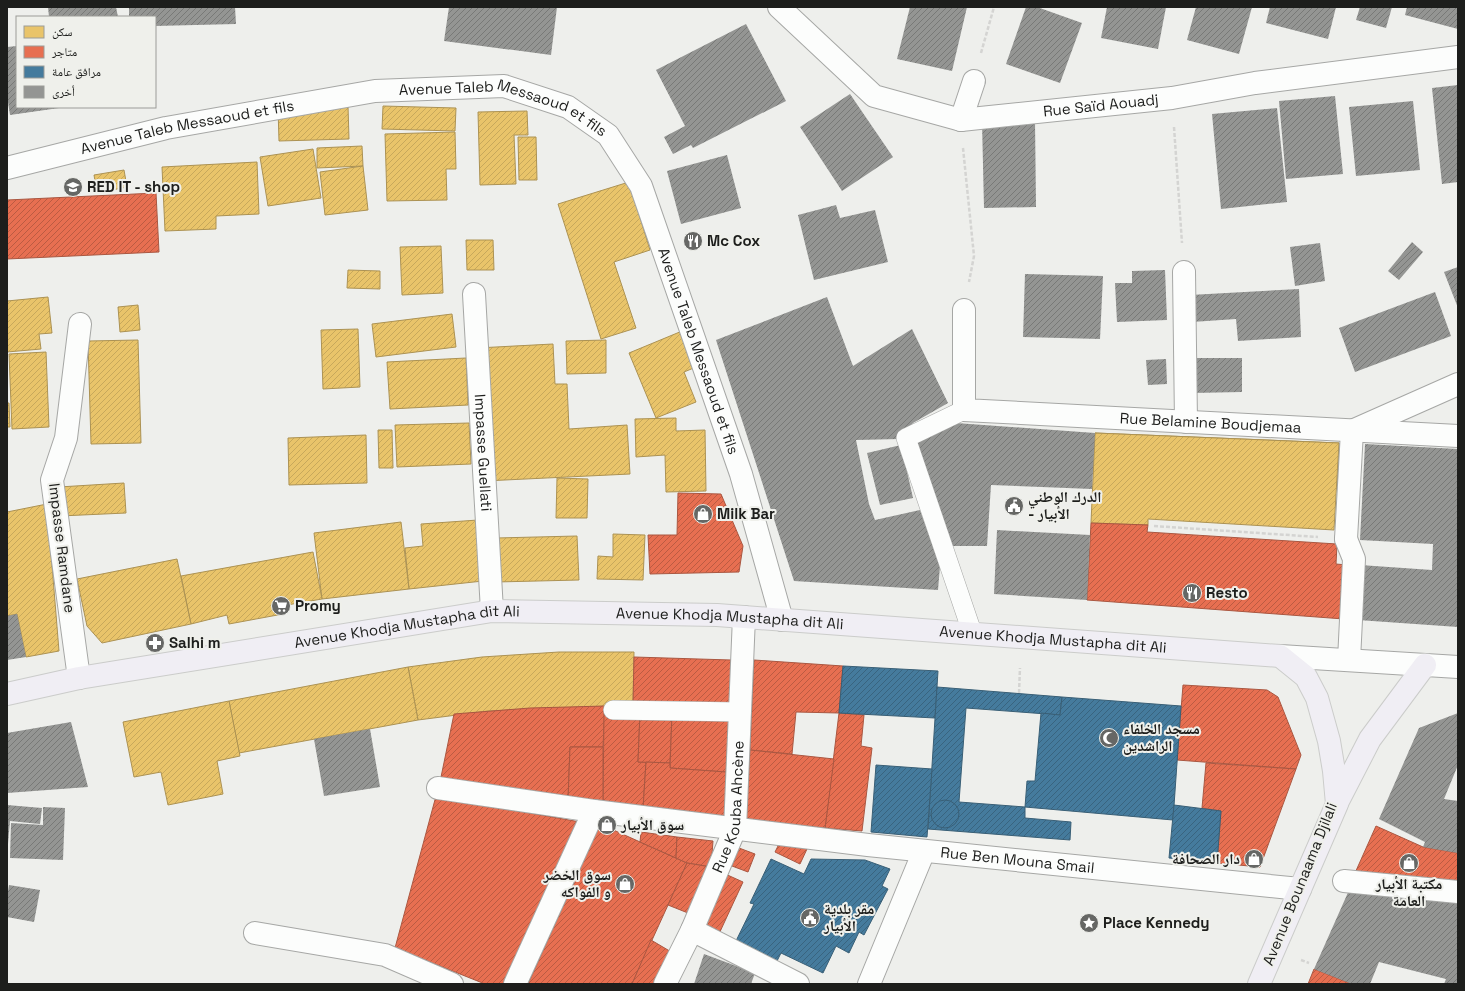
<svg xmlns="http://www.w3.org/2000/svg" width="1465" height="991" viewBox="0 0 1465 991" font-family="'Space Grotesk','Noto Naskh Arabic',sans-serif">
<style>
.homes{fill:url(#homes-hatch);stroke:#ac9253}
.shops{fill:url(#shops-hatch);stroke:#aa5741}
.public{fill:url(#public-hatch);stroke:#395f76}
.building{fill:url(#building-hatch)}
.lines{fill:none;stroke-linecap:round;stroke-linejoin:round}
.service-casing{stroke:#a6a7a5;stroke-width:20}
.pedestrian-casing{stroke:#a6a7a5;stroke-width:24}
.minor-casing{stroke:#a6a7a5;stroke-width:24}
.tertiary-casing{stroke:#a6a7a5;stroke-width:24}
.secondary-casing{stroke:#a6a7a5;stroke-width:24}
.primary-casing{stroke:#cbccca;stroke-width:24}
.path{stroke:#d4d4d2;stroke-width:2.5;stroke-dasharray:4 2;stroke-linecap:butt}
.service{stroke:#fcfdfc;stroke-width:19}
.pedestrian{stroke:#fcfdfc;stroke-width:22}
.minor{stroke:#fcfdfc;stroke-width:22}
.tertiary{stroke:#fcfdfc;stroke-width:22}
.secondary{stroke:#fcfdfc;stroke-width:22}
.primary{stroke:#f0eef4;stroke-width:22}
.labels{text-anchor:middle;stroke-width:4;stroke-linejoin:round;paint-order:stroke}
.street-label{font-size:15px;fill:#1d1e1c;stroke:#eff0eb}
.poi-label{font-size:15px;font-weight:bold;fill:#1d1e1c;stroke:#eff0eb;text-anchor:start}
</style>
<defs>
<pattern id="homes-hatch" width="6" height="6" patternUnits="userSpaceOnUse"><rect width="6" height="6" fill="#e9c46a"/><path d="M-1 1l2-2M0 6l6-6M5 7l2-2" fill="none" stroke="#c7a85b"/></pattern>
<pattern id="shops-hatch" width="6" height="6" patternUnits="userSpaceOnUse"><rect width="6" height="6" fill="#e76f51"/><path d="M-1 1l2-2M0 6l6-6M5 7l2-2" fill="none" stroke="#bb5b42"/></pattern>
<pattern id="public-hatch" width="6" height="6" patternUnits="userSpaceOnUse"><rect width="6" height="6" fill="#457b9d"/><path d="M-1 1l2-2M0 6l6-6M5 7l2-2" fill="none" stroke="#39647f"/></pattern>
<pattern id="building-hatch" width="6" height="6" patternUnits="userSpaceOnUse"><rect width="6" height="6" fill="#949593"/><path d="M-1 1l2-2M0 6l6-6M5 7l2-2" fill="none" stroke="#787977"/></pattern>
</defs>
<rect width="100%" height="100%" fill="#eeefec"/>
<g class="homes">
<polygon points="348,106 349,139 279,141 278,108"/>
<polygon points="383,106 456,108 455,131 382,129"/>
<polygon points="527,111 528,135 514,135 516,184 480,185 478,112"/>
<polygon points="455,132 456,169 446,169 447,200 387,201 385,134"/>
<polygon points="518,137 536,137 537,180 519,180"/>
<polygon points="362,146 363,166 317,168 317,148"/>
<polygon points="313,149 321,198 268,206 260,157"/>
<polygon points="257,162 259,214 216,216 216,229 165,231 162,167"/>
<polygon points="363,166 368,210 325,215 320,172"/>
<polygon points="124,170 127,187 97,193 94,175"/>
<polygon points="629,182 650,250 614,262 636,328 601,339 558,204"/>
<polygon points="466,240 493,240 494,270 467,270"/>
<polygon points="441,246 443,293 402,295 400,247"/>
<polygon points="348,270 380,271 380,289 347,288"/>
<polygon points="48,297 52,333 39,334 41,349 7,352 7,301"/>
<polygon points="138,305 140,330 120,332 118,307"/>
<polygon points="452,314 456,347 376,357 372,324"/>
<polygon points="699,324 713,360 684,372 696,402 656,418 629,353"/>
<polygon points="358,329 360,387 323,389 321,330"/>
<polygon points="138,340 141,443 91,444 88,341"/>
<polygon points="606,340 606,373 567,374 566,341"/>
<polygon points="553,344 555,384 567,384 569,429 627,425 630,474 484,481 477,348"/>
<polygon points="46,352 49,427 12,429 9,354"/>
<polygon points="466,358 468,405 390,409 387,362"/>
<polygon points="7,403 9,403 10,427 7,427"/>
<polygon points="676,418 676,431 705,430 706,491 666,492 665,455 636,457 635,419"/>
<polygon points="469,423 471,464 397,467 395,425"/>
<polygon points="378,430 392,430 393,468 379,468"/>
<polygon points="1095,433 1339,443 1337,489 1325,488 1325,494 1307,493 1307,500 1286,499 1287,492 1270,491 1269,486 1178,481 1178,488 1160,486 1160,492 1137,491 1137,485 1111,484 1111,475 1093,474"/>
<polygon points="1095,433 1339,443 1334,530 1148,519 1148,525 1091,523"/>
<polygon points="366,435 367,483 289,485 288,438"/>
<polygon points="557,478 588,479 587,518 556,518"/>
<polygon points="124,483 126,513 60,516 59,487"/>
<polygon points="47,504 59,651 26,657 17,614 7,616 7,512"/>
<polygon points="478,520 483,581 409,589 405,548 423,546 421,524"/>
<polygon points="401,522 409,589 322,599 314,533"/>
<polygon points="613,534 645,535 643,580 597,579 598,556 613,557"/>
<polygon points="577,536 579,580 496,582 496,538"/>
<polygon points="313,552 322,599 281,606 283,614 229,624 227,615 191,624 181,576"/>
<polygon points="177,559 191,624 102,643 87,626 77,579"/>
<polygon points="559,652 634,652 633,705 488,711 418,720 408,667 482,657"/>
<polygon points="408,667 418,720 239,753 229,701"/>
<polygon points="229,701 240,756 217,761 223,794 168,805 161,772 134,777 123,722"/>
</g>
<g class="shops">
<polygon points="156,193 159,252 7,259 7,200"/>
<polygon points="678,493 721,494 743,546 739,572 650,574 648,535 677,535"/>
<polygon points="1091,523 1148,525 1147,532 1337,544 1336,564 1347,565 1344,619 1087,600"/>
<polygon points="634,657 731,660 730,707 633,705"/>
<polygon points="754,660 843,666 839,713 796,712 792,754 750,750"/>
<polygon points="1183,685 1267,690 1278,697 1301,755 1296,769 1177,760"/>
<polygon points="605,706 603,747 570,747 568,801 440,782 454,714 530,708"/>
<polygon points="604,713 640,713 638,762 646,762 643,809 603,804"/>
<polygon points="640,713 672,714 670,763 638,762"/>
<polygon points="839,713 864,715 861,746 872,748 862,831 825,828"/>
<polygon points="672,714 729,716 726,772 670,768"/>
<polygon points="570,747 603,747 603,804 568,801"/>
<polygon points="750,750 834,759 825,828 746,821"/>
<polygon points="646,762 670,763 670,768 726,772 725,818 643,809"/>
<polygon points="1206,763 1296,769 1260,867 1217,863 1221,811 1202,808"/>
<polygon points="436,796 580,822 507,984 485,984 395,948"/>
<polygon points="600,824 687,863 668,905 632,984 528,984"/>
<polygon points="1376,826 1423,847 1458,853 1458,885 1355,873"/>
<polygon points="641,832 677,837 676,858 640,842"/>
<polygon points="677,837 713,841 711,867 687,863 676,858"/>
<polygon points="780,842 807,849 800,864 775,852"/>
<polygon points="739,848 755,854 748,872 732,866"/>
<polygon points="687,863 711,867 688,913 668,905"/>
<polygon points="723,873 743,882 718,936 700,927"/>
<polygon points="651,940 673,953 658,984 632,984"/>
<polygon points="1314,969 1352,984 1308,984"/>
</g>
<g class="public">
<polygon points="843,666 938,671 935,718 839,713"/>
<polygon points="937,687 1062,697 1060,715 966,708 959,802 1025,807 1025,818 1071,822 1070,840 928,829"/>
<polygon points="1062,697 1181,706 1173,820 1025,807 1027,781 1035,781 1041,713 1060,715"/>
<polygon points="876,765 932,769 927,837 871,832"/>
<circle cx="945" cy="814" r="14"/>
<polygon points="1174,805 1221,811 1217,863 1169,858"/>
<polygon points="771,859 804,874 811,859 865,860 890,869 882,886 888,889 864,935 859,932 849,953 836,946 823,973 781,953 776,963 735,943 754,904 750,903"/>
</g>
<g class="building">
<polygon points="48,7 116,7 118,17 49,17"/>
<polygon points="129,7 235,7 236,24 155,26 155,17 129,17"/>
<polygon points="449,7 557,7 551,55 444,41"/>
<polygon points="910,7 967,7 952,71 897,59"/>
<polygon points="1026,7 1037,7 1082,23 1060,83 1006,64"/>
<polygon points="1107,7 1166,7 1158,49 1101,38"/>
<polygon points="1196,7 1252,7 1239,54 1187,40"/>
<polygon points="1270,7 1336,7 1328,39 1266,23"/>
<polygon points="1360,7 1392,7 1386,28 1356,20"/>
<polygon points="1407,7 1458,7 1458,29 1405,15"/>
<polygon points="746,24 786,101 693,148 691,145 673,154 664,137 685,126 656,70"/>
<polygon points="17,46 17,107 59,108 10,115 7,96 7,47"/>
<polygon points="1458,85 1458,182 1442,184 1432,88"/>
<polygon points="850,94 893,157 842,191 800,127"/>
<polygon points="1335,96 1343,174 1286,179 1279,101"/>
<polygon points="1413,101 1420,170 1356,176 1349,107"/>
<polygon points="1277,108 1287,202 1221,209 1212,114"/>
<polygon points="1035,121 1036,207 984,208 982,122"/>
<polygon points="727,155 741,208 681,224 667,171"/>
<polygon points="836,205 840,218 875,210 888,262 814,280 798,215"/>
<polygon points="1412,242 1423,252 1399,280 1388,271"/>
<polygon points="1320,243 1325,281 1295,286 1290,247"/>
<polygon points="1458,267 1458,308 1444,272"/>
<polygon points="1165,270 1167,320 1117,322 1115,283 1132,283 1132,271"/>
<polygon points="1025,274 1103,276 1100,339 1023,337"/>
<polygon points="1299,289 1301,337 1238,341 1236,319 1192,322 1190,295"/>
<polygon points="1435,292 1451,336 1355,372 1339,328"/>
<polygon points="827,297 853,366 912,329 948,403 913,423 900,439 856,440 869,504 875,520 920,510 940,566 938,590 794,581 716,340"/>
<polygon points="1191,358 1242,358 1242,392 1192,393"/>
<polygon points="1166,359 1167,384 1148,385 1146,360"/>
<polygon points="956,423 1095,433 1092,489 991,485 987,546 950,546 916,443"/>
<polygon points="1365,444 1458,449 1458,627 1358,620 1360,565 1432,570 1433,544 1360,540"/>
<polygon points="901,445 913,498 880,505 867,453"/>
<polygon points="997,530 1090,535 1087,600 994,594"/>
<polygon points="17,614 26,657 7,660 7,616"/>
<polygon points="1458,713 1458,765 1444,799 1458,801 1458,853 1423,847 1425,842 1379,819 1419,728"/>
<polygon points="71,722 88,787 7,793 7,733"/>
<polygon points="370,729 380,787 324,796 314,739"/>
<polygon points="7,805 42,808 40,824 10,821 8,844"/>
<polygon points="43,807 65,808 63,860 10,858 11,823 43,825"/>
<polygon points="9,885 40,890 34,922 7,917 7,898"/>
<polygon points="1350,888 1458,899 1458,984 1444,984 1446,979 1379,962 1370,984 1352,984 1314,969"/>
<polygon points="704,954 755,973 751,984 694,984"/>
</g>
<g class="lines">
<g class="service-casing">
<g id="service">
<polyline points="964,410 906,438 972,632"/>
<polyline points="613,710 740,712"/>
</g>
</g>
<g class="pedestrian-casing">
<g id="pedestrian">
<polyline points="1346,539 1354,559 1349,660"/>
<path id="s1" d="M438,788L594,811L868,845L1300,889"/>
<polyline points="1344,881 1458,892"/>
<polyline points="692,930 798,984"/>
<polyline points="515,984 594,811"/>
</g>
</g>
<g class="minor-casing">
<g id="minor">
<path id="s2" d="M779,7L874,96L961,120L1172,98L1255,83L1458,57"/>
<polyline points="961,120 974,81"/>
<polyline points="1184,272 1186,422"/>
<path id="s3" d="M474,294L492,611"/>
<path id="s4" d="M964,310V410L1458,436"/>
<polyline points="1346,539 1352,431 1458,384"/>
<polyline points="79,678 52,480 66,438 80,324"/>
<polyline points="255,933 385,955 452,984"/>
<path id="s5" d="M665,984L692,930L735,829L744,617"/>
<polyline points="869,984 924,851"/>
</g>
</g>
<g class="tertiary-casing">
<g id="tertiary">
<path id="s6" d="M7,168L166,128L375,91L504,86L568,107L608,135L641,186L741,474L782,620"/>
</g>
</g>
<g class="secondary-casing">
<polyline id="secondary" points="1280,656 1458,667"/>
</g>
<g class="primary-casing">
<g id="primary">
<path id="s7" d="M7,694L79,678L492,611L717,615L1280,656L1306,677L1317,698L1329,741L1334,771L1337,804L1259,984"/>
<polyline points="1337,803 1370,739 1425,665"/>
</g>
</g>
<g class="path">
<polyline points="981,53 994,7"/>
<polyline points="1174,127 1182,243"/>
<polyline points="963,148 974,256 969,282"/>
<polyline points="1154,526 1318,537"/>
<polyline points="1019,693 1020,668"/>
<polyline points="1301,960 1309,963"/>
</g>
<use href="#service" class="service"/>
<use href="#pedestrian" class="pedestrian"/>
<use href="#minor" class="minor"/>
<use href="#tertiary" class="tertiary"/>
<use href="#secondary" class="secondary"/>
<use href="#primary" class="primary"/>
</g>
<defs>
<g id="school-disc" transform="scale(1)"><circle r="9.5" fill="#666765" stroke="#eff0eb"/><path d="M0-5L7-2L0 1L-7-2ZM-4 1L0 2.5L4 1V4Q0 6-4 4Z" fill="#fff"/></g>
<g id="restaurant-disc" transform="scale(1)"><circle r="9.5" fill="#666765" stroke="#eff0eb"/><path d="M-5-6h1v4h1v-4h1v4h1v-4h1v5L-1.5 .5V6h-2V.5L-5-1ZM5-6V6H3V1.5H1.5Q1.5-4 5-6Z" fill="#fff"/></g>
<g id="civic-disc" transform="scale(1)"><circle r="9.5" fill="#666765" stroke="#eff0eb"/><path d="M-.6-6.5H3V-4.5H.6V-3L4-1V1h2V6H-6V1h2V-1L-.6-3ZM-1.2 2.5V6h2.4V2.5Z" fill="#fff"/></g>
<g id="shop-disc" transform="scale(1)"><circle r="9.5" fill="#666765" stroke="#eff0eb"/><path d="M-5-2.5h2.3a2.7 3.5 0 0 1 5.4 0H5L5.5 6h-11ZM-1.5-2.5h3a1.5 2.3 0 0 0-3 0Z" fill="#fff"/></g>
<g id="supermarket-disc" transform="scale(1)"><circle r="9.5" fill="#666765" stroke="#eff0eb"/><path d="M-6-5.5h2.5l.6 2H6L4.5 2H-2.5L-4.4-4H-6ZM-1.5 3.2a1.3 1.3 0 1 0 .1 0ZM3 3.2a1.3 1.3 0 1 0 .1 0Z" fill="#fff"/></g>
<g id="pharmacy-disc" transform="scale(1)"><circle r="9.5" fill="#666765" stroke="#eff0eb"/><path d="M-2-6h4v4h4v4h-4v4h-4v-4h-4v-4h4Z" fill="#fff"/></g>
<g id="mosque-disc" transform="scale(1)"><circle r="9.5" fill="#666765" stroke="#eff0eb"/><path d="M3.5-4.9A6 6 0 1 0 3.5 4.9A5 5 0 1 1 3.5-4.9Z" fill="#fff"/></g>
<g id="sight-disc" transform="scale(1)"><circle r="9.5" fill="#666765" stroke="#eff0eb"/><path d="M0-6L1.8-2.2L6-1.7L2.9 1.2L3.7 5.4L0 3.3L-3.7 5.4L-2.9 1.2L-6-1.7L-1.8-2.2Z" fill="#fff"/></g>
</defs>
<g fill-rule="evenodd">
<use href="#school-disc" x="73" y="187"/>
<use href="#restaurant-disc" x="693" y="241"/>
<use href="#civic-disc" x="1014" y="506"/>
<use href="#shop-disc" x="703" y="514"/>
<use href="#restaurant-disc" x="1192" y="593"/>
<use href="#supermarket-disc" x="281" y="606"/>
<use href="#pharmacy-disc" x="155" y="643"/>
<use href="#mosque-disc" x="1109" y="738"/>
<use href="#shop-disc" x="607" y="825"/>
<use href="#shop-disc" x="1254" y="859"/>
<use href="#shop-disc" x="1409" y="863"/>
<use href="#shop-disc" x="625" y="884"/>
<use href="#civic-disc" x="810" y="918"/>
<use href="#sight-disc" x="1089" y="923"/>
</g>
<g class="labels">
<g class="street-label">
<text dy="5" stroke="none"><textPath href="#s2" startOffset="361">Rue Saïd Aouadj</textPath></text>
<text dy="5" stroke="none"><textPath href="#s6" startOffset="509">Avenue Taleb Messaoud et fils</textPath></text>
<text dy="5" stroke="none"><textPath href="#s6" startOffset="185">Avenue Taleb Messaoud et fils</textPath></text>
<text dy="5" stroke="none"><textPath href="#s6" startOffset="857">Avenue Taleb Messaoud et fils</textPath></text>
<text dy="5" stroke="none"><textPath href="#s4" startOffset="347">Rue Belamine Boudjemaa</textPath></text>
<text dy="5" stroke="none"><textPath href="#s3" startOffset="159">Impasse Guellati</textPath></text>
<text transform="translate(62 548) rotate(83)" y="5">Impasse Ramdane</text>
<text dy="5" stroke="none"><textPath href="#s7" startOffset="730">Avenue Khodja Mustapha dit Ali</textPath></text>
<text dy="5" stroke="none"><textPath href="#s7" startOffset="406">Avenue Khodja Mustapha dit Ali</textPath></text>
<text dy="5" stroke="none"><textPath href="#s7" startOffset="1054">Avenue Khodja Mustapha dit Ali</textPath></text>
<text dy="5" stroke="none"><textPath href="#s5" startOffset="191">Rue Kouba Ahcène</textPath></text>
<text dy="5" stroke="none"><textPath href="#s1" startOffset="584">Rue Ben Mouna Smail</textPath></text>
<text transform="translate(1300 884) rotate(-68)" y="5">Avenue Bounaama Djilali</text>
</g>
<g class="poi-label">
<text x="87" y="192">RED IT - shop</text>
<text x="707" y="246">Mc Cox</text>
<text x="1028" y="502">الدرك الوطني<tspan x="1028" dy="17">- الأبيار</tspan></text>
<text x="717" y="519">Milk Bar</text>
<text x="1206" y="598">Resto</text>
<text x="295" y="611">Promy</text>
<text x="169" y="648">Salhi m</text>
<text x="1123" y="734">مسجد الخلفاء<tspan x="1123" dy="17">الراشدين</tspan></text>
<text x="621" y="830">سوق الأبيار</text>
<text x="1240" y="864" text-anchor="end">دار الصحافة</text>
<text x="611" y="880" text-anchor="end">سوق الخضر<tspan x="611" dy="17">و الفواكه</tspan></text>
<text x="1409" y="889" text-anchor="middle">مكتبة الأبيار<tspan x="1409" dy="17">العامة</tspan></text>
<text x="824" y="914">مقر بلدية<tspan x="824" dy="17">الأبيار</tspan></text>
<text x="1103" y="928">Place Kennedy</text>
</g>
</g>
<rect width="1465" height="991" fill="none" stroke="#1d1e1c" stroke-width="16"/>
<rect x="16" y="16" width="140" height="92" fill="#eff0eb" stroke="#9b9c98"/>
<rect x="24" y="26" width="20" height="12" fill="#e9c46a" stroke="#9b9c98"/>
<text x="52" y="36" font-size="12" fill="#1d1e1c">سكن</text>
<rect x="24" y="46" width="20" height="12" fill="#e76f51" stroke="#9b9c98"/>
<text x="52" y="56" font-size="12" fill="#1d1e1c">متاجر</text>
<rect x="24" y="66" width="20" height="12" fill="#457b9d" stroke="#9b9c98"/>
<text x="52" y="76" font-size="12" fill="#1d1e1c">مرافق عامة</text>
<rect x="24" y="86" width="20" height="12" fill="#949593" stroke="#9b9c98"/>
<text x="52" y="96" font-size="12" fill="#1d1e1c">أخرى</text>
</svg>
